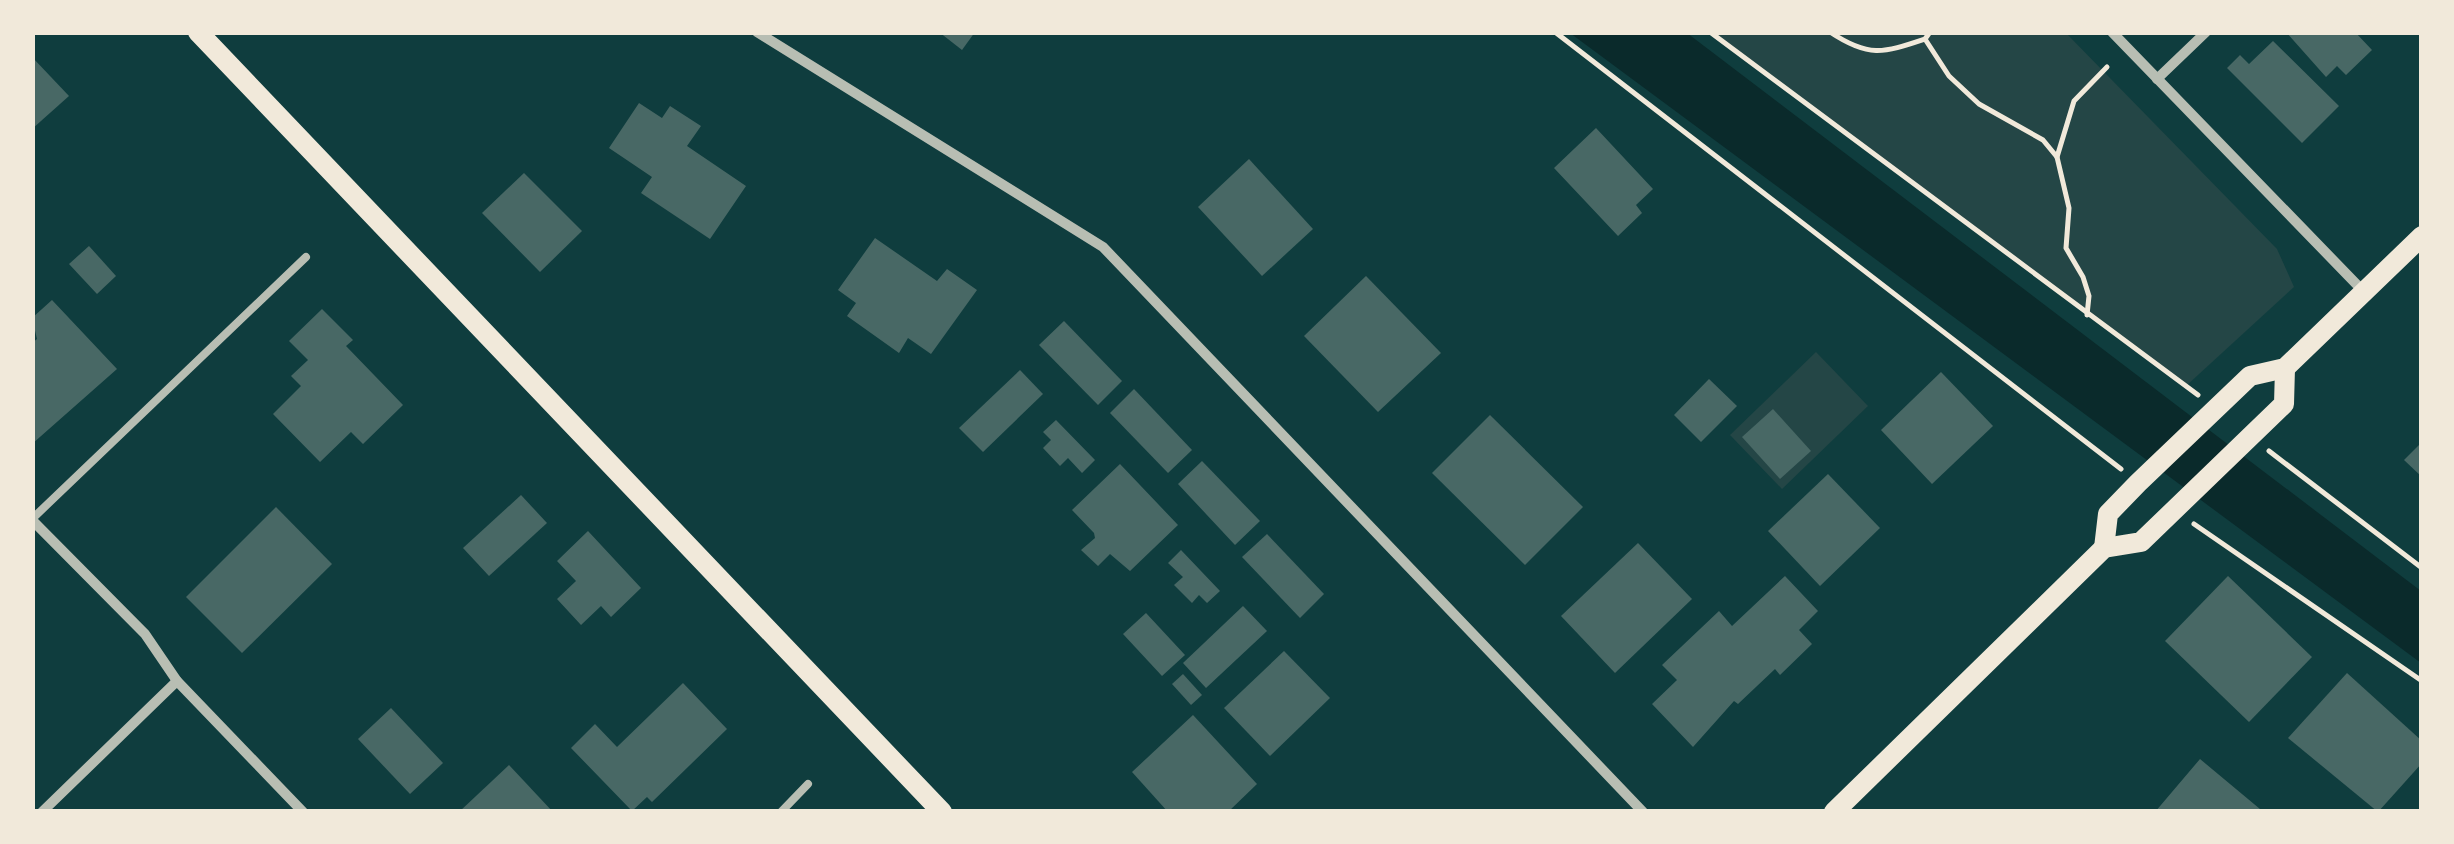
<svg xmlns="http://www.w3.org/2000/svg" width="2454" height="844" viewBox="0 0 2454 844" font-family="Arial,sans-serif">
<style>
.green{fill:#244646}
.water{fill:#0a2a2b}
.building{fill:#486865}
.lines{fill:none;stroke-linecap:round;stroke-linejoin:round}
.path{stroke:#f1e9da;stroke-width:5}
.service{stroke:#b8beb3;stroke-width:8}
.minor{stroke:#b8beb3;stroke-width:10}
.secondary{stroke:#f1e9da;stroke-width:20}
</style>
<rect width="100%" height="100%" fill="#0f3d3e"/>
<g class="green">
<polygon points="1712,33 2066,33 2277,249 2294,287 2186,386"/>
<polygon points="1816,352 1868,406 1782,489 1730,435"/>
</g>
<polygon class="water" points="1570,33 1687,33 2421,591 2421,663"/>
<g class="building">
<polygon points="939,32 975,32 962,50"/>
<polygon points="2286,32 2355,32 2372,50 2346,75 2337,66 2326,77"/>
<polygon points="2273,41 2339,106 2302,143 2227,68 2240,55 2249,64"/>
<polygon points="32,57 69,96 32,129"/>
<polygon points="639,103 662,118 670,106 701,126 687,146 746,186 710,239 641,193 652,177 609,148"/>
<polygon points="1596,128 1653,189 1636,205 1642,213 1618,236 1554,168"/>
<polygon points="1249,159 1313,229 1262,276 1198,207"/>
<polygon points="524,173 582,231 540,272 482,213"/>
<polygon points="875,238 937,281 947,269 977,290 931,354 908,338 899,353 847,316 856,303 838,290"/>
<polygon points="89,246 116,276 97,294 69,264"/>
<polygon points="1366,276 1441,353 1378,412 1304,336"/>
<polygon points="52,300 117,369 32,444 32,343 37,339 32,318"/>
<polygon points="322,309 353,340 346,346 403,405 363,444 351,432 320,462 273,414 301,386 291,376 308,360 289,341"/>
<polygon points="1064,321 1122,381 1098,405 1039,345"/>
<polygon points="1020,370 1043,394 983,452 959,428"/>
<polygon points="1941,372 1993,426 1932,484 1881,430"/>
<polygon points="1709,379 1737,406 1701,442 1674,415"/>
<polygon points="1134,389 1192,450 1168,473 1110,413"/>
<polygon points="1773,409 1811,451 1780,479 1742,437"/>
<polygon points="1490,415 1583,507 1525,565 1432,473"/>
<polygon points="1056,420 1095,460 1082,473 1068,458 1060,466 1043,448 1051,440 1043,432"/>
<polygon points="2422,442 2422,477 2404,460"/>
<polygon points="1202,461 1260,521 1235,545 1178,484"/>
<polygon points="1120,464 1178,525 1130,571 1110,554 1098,566 1081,550 1095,538 1094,533 1072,510"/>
<polygon points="1828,474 1880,528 1820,586 1768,531"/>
<polygon points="521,495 547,523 489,576 463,548"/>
<polygon points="276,507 332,564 242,653 186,597"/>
<polygon points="588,531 641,588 611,617 601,606 581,625 557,599 576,581 557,561"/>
<polygon points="1267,534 1324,594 1300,618 1242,557"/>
<polygon points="1638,543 1692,599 1615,673 1561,616"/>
<polygon points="1181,550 1220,591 1207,603 1199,595 1192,603 1174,585 1183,577 1168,563"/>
<polygon points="1785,576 1818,611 1799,630 1812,644 1780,675 1775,669 1738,704 1734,701 1693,747 1652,704 1677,680 1662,665 1719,611 1732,626"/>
<polygon points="2228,576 2312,657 2249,722 2165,641"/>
<polygon points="1243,606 1267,631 1206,688 1183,663"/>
<polygon points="1146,613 1185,655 1162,676 1123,634"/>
<polygon points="1284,651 1330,698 1270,756 1224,708"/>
<polygon points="2347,673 2422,741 2422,763 2378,812 2288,738"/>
<polygon points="1183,674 1202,695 1191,705 1172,684"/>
<polygon points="683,683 727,729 652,802 647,797 632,811 571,748 595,724 617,747"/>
<polygon points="391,708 443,763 410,794 358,739"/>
<polygon points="1193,715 1257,784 1228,812 1168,812 1132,772"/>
<polygon points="2200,759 2260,809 2269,812 2155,812"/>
<polygon points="509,765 553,812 459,812"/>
</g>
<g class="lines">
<g class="path">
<polyline points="1555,32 2121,469"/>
<polyline points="1710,32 2198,395"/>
<path d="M1830,32C1869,58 1883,53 1925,39L1930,32"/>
<polyline points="1925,39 1949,76 1979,104 2043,140 2057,157 2069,208 2066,248 2083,277 2089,296 2087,315"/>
<polyline points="2057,157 2074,101 2107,67"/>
<polyline points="2269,451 2422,568"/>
<polyline points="2194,524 2422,681"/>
</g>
<g class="service">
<polyline points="32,519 306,257"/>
<polyline points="781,812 808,784"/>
</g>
<g class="minor">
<polyline points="757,32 1103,247 1643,812"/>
<polyline points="2112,32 2364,292"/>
<polyline points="2157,79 2206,32"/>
<polyline points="32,520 145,634 177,681"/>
<polyline points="42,812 177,681 303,812"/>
</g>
<g class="secondary">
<polyline points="198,32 942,812"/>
<polyline points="2104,548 2108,514 2138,483 2250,376 2285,368 2422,236"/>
<polyline points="1834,812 2104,548 2141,542 2284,404 2285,368"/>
</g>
</g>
<rect width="2454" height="844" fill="none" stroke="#f1e9da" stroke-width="70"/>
</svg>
